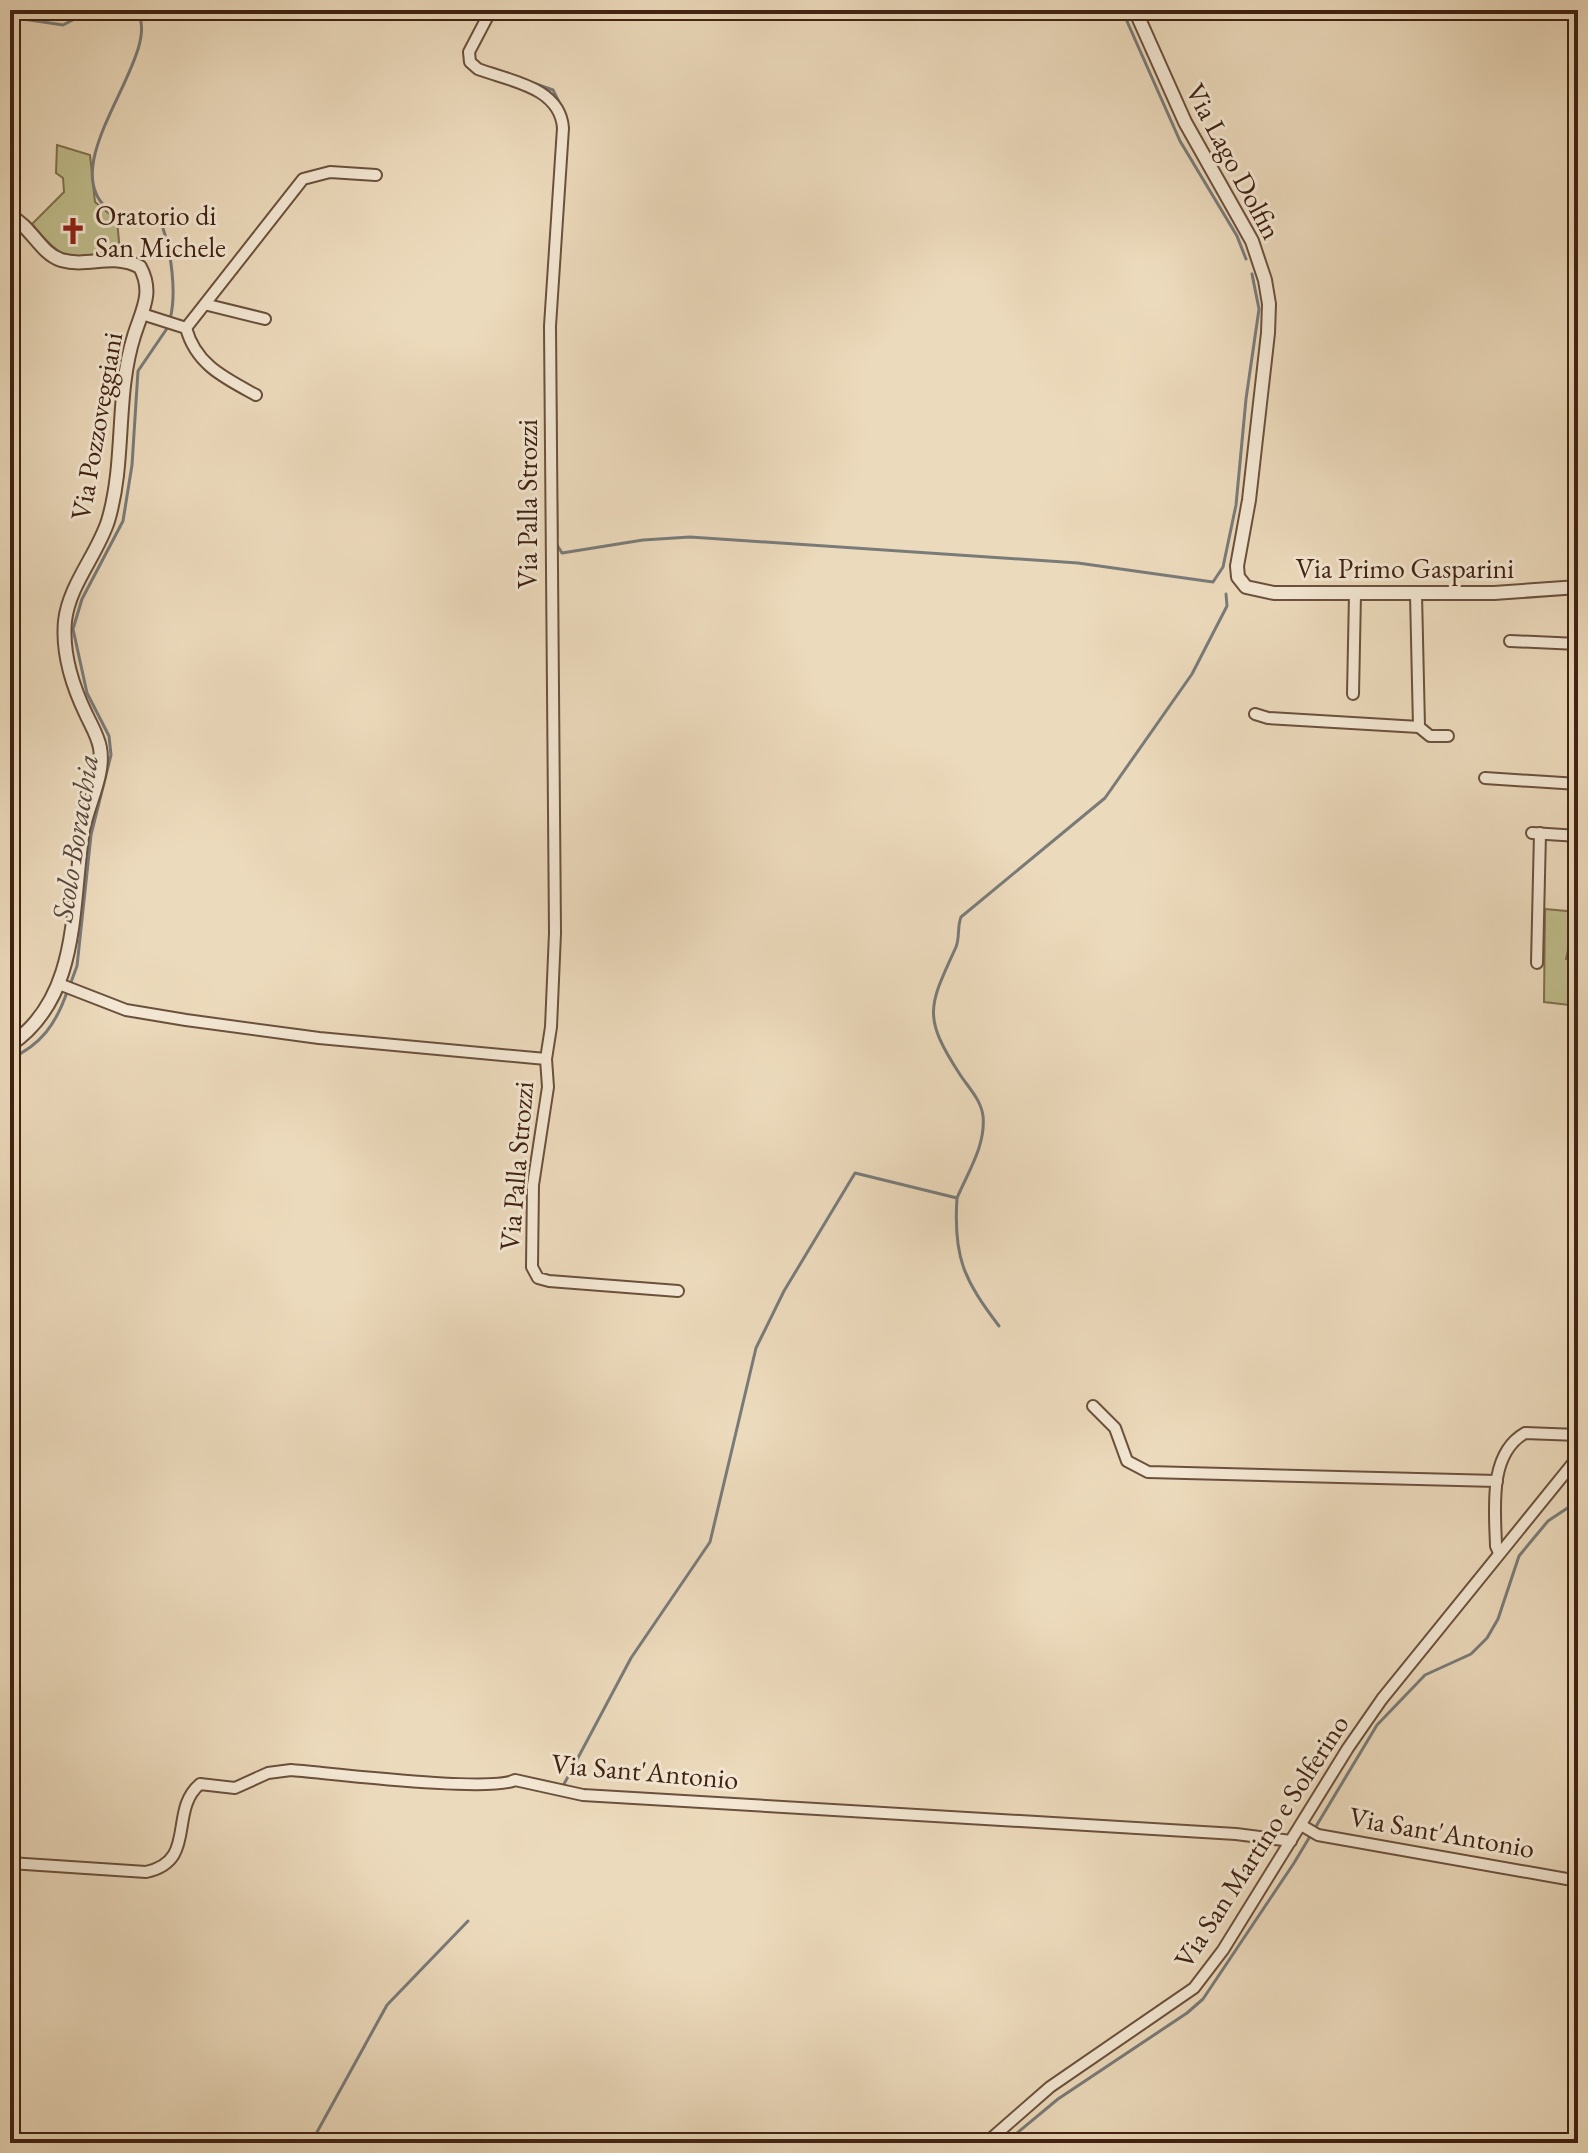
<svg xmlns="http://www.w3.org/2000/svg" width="1588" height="2153" viewBox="0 0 1588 2153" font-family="'EB Garamond',serif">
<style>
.green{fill:#bfbd8c;stroke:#80704f;stroke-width:2}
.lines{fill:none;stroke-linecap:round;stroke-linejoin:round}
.stream{stroke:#797b79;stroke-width:3}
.minor-casing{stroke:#6b503c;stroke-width:14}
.tertiary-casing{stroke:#6b503c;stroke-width:16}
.minor{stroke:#f3e7d3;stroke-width:10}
.tertiary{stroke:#f3e7d3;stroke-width:12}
.labels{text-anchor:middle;stroke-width:6;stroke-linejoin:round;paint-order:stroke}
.street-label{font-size:28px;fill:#402212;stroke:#f3e7d3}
.poi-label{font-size:28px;fill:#402212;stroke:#f3e7d3;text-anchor:start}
.water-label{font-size:30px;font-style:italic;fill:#58473d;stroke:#f3e7d3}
</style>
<rect width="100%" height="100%" fill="#ecdabc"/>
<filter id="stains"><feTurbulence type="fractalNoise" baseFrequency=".0025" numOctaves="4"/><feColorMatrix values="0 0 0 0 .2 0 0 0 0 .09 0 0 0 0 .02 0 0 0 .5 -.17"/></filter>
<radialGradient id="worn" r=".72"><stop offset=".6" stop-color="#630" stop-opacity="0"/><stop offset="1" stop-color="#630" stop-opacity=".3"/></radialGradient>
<g class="green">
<path d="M57,145L90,155L95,202L117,220L120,252C70,259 65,264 32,224L64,192L63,178L56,173Z"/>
<polygon points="1545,909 1577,912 1566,959 1578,961 1578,1006 1544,1002"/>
</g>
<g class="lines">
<g class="stream">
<path d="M136,10C168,52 50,164 109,210C123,221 146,218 162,225C171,251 177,293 170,319"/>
<polyline points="1122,10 1180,141 1237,236 1246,259"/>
<polyline points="10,17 63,25 92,10"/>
<polyline points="522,79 553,90 565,114"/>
<polyline points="555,341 557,537"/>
<polyline points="557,545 562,553 643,540 690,537 1078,563 1213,582 1223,567 1236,505 1246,399 1259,309 1252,274"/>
<polyline points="70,985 77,966 91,835 111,755 109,736 87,693 73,629 82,599 123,521 132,465 138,371 168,327"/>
<path d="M10,1059C41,1045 56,1024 67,992"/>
<path d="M957,1198C953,1257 964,1280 999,1326"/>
<path d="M563,1786L631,1658L710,1542L756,1348L784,1291L855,1173L957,1198C968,1172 986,1145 983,1116C981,1099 967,1086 959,1073C922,1016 929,1006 956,947C960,937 957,927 961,917L1105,798L1192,674L1227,606L1226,594"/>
<polyline points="198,2143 208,2139 227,2143"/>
<polyline points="311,2143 387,2005 468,1921"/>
<polyline points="1005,2143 1058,2099 1187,2013 1203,1999 1294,1863 1377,1725 1425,1675 1471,1654 1487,1638 1498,1619 1519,1556 1548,1521 1578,1501"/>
</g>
<g class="minor-casing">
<g id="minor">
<path d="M491,10L469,52L470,62L478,69C510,81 560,87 563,128L550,326L555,933L551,1027L546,1059L548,1087L533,1185L532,1267L538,1278L549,1281L678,1291"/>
<polyline points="208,305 265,319"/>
<path d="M142,314L186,328C196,365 225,378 256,395"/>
<polyline points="186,328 303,179 330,172 376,175"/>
<polyline points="1416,594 1419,727"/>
<polyline points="1510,641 1578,644"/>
<polyline points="1353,694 1355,594"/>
<polyline points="1255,714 1268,718 1419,727"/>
<polyline points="1419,727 1430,736 1448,736"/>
<polyline points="1485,778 1578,784"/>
<polyline points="1532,833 1578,836"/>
<polyline points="1537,963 1540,833"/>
<polyline points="59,984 126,1010 186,1020 319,1038 546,1059"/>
<polyline points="1093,1406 1115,1428 1127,1461 1148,1472 1497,1481"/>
<path d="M1499,1553L1496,1546C1495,1509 1488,1454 1525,1433L1578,1435"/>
<polyline points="1301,1825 1318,1835 1578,1881"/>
<path d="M10,1863L146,1872C198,1861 168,1811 200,1784L235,1788L268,1773L291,1770C329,1773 490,1793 515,1780L583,1795L1236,1834L1291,1841"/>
<polyline points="986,2143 1050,2087 1194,1988 1223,1950 1348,1748 1382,1699 1578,1457"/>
</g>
</g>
<g class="tertiary-casing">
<g id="tertiary">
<polyline points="1135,10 1185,122 1252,241 1265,280 1269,304 1268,333 1249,500 1237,566 1238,577 1246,587 1274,593 1494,593 1578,587"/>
<path d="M10,216C31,226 40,253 61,260C89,268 113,252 140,267C154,293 142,310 134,336C115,396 126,461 108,521C97,555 69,585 65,621C62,653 72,685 86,714C91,725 98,736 100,748C105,774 88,804 83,830C71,906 81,997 10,1045"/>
</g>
</g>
<use href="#minor" class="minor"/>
<use href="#tertiary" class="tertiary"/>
</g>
<defs>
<g id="church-bare" transform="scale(2.16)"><path d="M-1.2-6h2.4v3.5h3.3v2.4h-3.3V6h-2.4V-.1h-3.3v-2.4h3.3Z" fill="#8f2418" stroke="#f3e7d3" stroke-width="2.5" paint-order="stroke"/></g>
</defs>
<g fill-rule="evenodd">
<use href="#church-bare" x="73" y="231"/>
</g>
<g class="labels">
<g class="street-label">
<text transform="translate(1234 161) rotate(62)" y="10">Via Lago Dolfin</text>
<text transform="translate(96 426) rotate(-80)" y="10">Via Pozzoveggiani</text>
<text transform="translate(527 504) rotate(-90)" y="10">Via Palla Strozzi</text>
<text x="1405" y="578">Via Primo Gasparini</text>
<text transform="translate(516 1166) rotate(-85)" y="10">Via Palla Strozzi</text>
<text transform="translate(645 1771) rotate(5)" y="10">Via Sant'Antonio</text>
<text transform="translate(1442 1832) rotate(10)" y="10">Via Sant'Antonio</text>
<text transform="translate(1261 1841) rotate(-57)" y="10">Via San Martino e Solferino</text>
</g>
<g class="poi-label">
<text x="95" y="225">Oratorio di<tspan x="95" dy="32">San Michele</tspan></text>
</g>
<g class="water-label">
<text transform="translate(75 838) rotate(-81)" y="10">Scolo Boracchia</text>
</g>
</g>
<rect width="1588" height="2153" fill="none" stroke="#ecdabc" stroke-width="40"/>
<rect x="12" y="12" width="1564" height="2129" fill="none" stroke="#402212" stroke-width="4"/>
<rect x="20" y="20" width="1548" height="2113" fill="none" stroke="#402212" stroke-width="2"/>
<rect width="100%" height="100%" filter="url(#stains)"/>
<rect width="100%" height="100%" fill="url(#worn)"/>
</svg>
